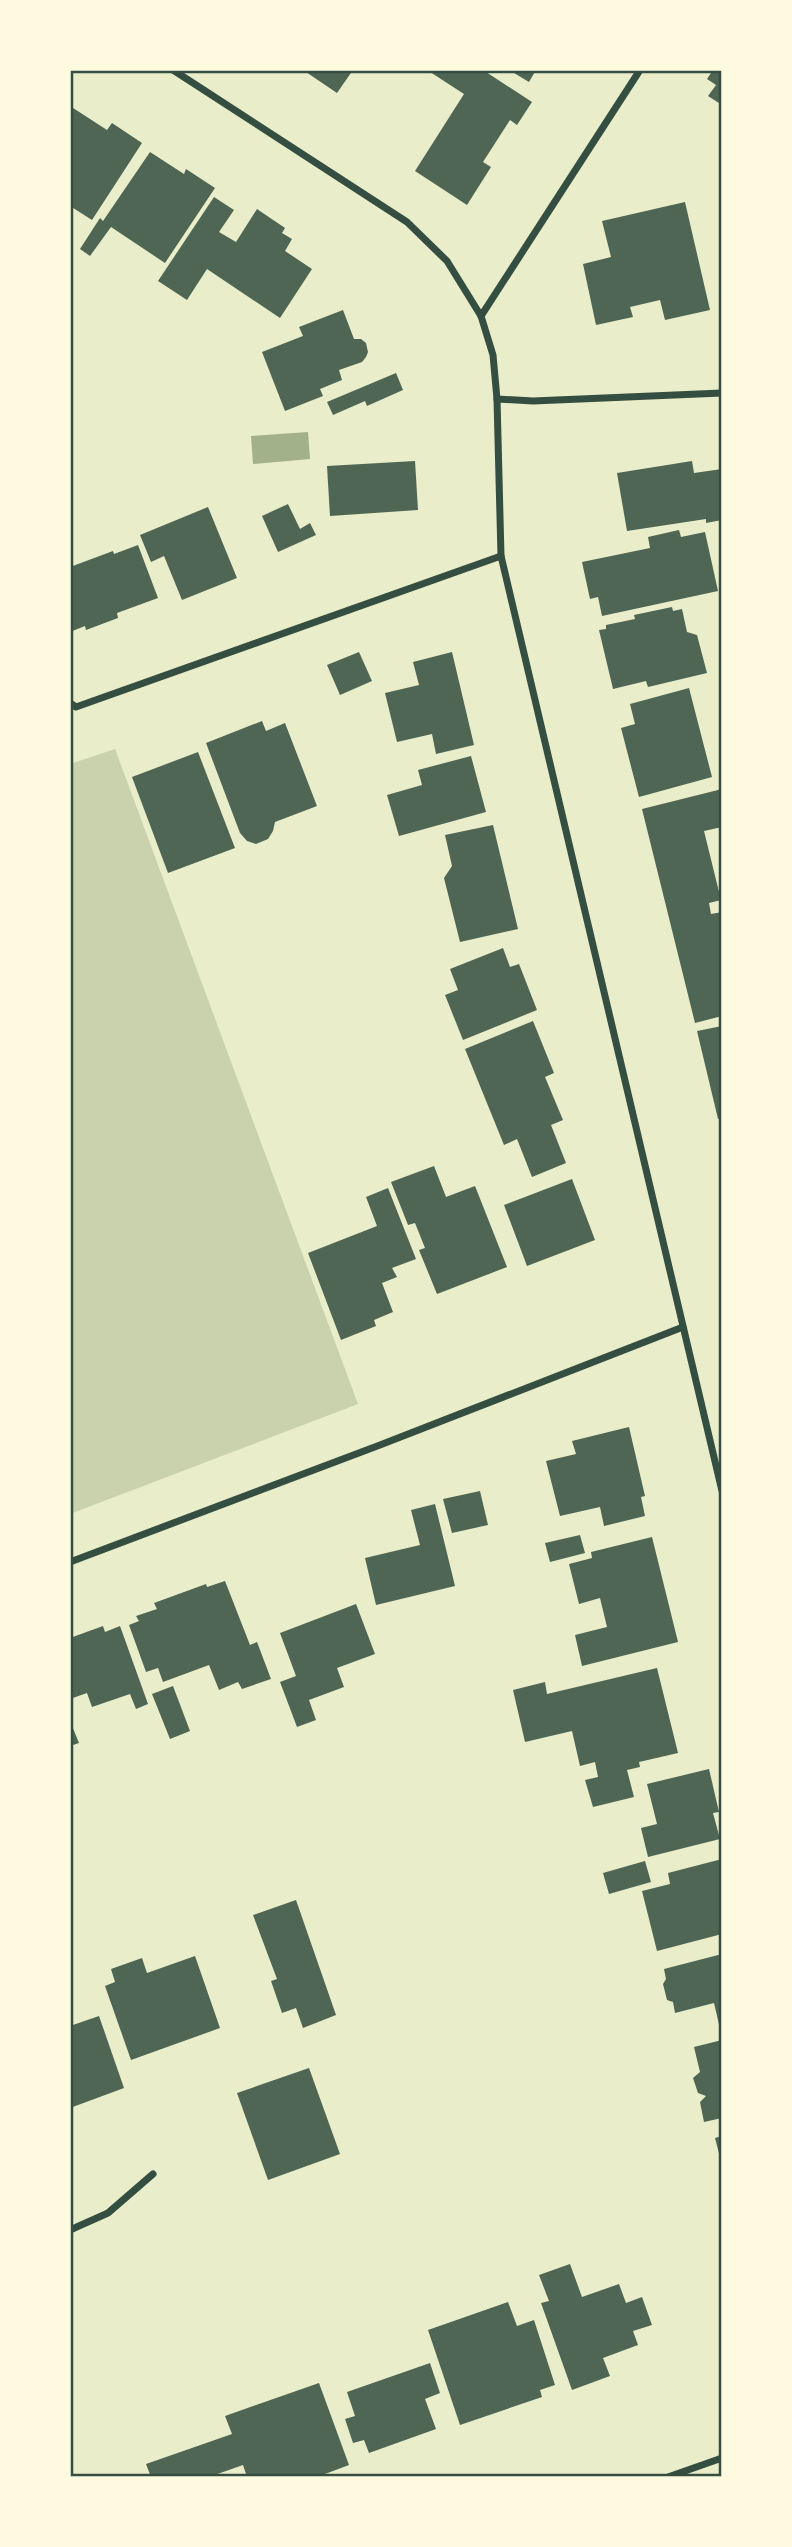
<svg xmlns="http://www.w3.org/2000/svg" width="792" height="2547" viewBox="0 0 792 2547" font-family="Cabin,sans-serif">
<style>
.green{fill:#cad2ad}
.water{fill:#a3b18a}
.building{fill:#4f6655}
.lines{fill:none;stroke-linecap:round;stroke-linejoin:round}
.minor{stroke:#344e41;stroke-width:7}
.neatline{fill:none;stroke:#344e41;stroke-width:2.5}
</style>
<rect width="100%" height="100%" fill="#e9edc9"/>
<polygon class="green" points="115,749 358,1404 70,1514 70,764"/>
<polygon class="water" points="308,432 310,459 253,464 251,436"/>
<g class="building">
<polygon points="303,70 353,70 337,93"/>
<polygon points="427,70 483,70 532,102 517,125 510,120 483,162 491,167 467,205 415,171 464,94"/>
<polygon points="509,70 536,70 529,82"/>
<polygon points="713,70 722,70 722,105 708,96 716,85 707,79"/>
<polygon points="70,106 107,130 112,123 142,143 92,220 70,206"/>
<polygon points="150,152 184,174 186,169 215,188 165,263 111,227 90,256 80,249 100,218 103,221"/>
<polygon points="214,197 234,210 219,232 236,242 257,209 285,228 282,233 292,239 285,251 312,269 280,318 207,269 187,300 158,281"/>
<polygon points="685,202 710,310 665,320 660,300 630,307 633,317 596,325 583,264 611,257 602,221"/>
<polygon points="343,310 354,339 361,339 366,343 368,352 366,357 362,362 339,370 342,380 320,389 323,396 285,411 262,352 303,336 299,327"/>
<polygon points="396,373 403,390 367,406 365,401 333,415 327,402"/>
<polygon points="415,461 418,510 330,516 327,466"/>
<polygon points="692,461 694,473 722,469 722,520 706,523 706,519 627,531 617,473"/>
<polygon points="288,504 300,529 310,523 316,535 278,552 262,516"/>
<polygon points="208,507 237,578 182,600 164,556 151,562 140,535"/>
<polygon points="679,530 681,537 705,532 718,591 602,616 598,597 590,599 582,562 650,548 648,537"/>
<polygon points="138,545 158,598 117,613 118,618 86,630 85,626 70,632 70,567 113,551 114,554"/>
<polygon points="672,607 673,611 682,609 687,632 697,635 707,673 648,687 646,681 613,689 599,630 606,629 606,625 635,619 634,615"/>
<polygon points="359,652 372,681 340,695 327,665"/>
<polygon points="452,652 474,745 436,754 432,734 397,742 385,693 419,685 413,662"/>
<polygon points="689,688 712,777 639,797 621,728 635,724 630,704"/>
<polygon points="262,721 266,731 285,723 317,806 275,822 273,831 268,839 256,844 247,841 240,833 206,743"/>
<polygon points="198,752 235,848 168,873 132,777"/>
<polygon points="471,756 486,812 399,836 387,795 422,785 418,770"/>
<polygon points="722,789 722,827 704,831 721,900 709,903 711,914 722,912 722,1016 695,1023 642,809"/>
<polygon points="493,825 518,929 460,942 444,878 452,866 445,835"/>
<polygon points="503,948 510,967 519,964 537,1010 463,1040 445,995 458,990 450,969"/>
<polygon points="533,1021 554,1073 545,1077 563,1120 551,1125 566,1163 532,1177 517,1139 504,1145 465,1049"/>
<polygon points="722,1026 722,1118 718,1119 697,1031"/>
<polygon points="434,1166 446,1197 475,1186 507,1267 437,1294 419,1250 425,1248 415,1223 408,1225 391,1182"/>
<polygon points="572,1179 595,1240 527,1266 504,1205"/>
<polygon points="388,1188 416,1259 392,1268 397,1277 382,1283 393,1312 374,1320 376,1326 341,1340 308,1253 377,1226 366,1197"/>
<polygon points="629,1427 645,1496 641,1497 645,1516 604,1526 600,1507 560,1516 546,1461 576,1454 572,1441"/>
<polygon points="480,1491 488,1525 452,1533 443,1499"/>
<polygon points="435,1504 455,1586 376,1605 365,1558 420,1545 411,1510"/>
<polygon points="580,1535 585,1553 550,1562 545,1543"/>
<polygon points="652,1537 678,1642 582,1666 575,1635 607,1627 600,1598 579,1604 569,1564 592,1558 591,1552"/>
<polygon points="225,1581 250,1645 257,1642 271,1679 242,1689 238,1682 219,1690 209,1665 163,1682 158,1668 146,1672 129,1625 139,1621 136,1616 157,1609 154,1603 206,1584 207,1587"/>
<polygon points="356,1604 375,1654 337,1668 344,1687 309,1700 316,1720 297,1727 280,1682 296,1676 280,1633"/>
<polygon points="103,1626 105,1632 120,1626 148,1704 136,1709 130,1694 92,1707 87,1693 70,1699 70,1662 73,1661 70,1652 70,1638"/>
<polygon points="657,1668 678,1753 639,1762 640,1767 627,1770 634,1797 593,1807 585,1780 598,1777 595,1762 580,1766 572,1731 525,1742 513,1690 545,1682 547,1694"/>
<polygon points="173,1686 190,1731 170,1739 152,1694"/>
<polygon points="70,1721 79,1743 70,1746"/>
<polygon points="709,1769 719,1812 713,1813 720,1839 648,1857 641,1828 657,1824 647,1784"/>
<polygon points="722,1859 722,1934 657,1951 642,1891 670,1884 668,1873"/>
<polygon points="645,1861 651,1882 609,1894 603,1873"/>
<polygon points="296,1900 336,2015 303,2028 296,2008 282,2013 271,1981 277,1979 253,1915"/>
<polygon points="722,1954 722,2033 721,2033 714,2003 675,2013 673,2002 667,2000 663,1984 666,1979 664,1969"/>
<polygon points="195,1956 220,2028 131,2060 105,1986 115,1982 111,1969 142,1958 147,1973"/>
<polygon points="99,2016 124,2088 70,2108 70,2026"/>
<polygon points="722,2040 722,2118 704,2122 700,2102 706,2096 698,2093 693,2078 700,2072 694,2047"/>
<polygon points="309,2068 340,2154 268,2180 237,2093"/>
<polygon points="722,2136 722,2161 721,2161 715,2138"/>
<polygon points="570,2264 582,2297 619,2284 626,2303 642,2297 652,2325 633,2331 638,2345 603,2358 610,2376 572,2390 541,2303 549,2301 539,2275"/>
<polygon points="508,2302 517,2326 534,2320 555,2385 540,2390 542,2397 460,2425 428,2330"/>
<polygon points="430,2363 440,2393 425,2399 436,2429 369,2453 364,2440 353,2443 345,2419 355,2416 347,2392"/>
<polygon points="319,2383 349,2465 317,2477 247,2477 243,2465 209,2477 151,2477 146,2464 232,2434 225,2416"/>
</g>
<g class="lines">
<g class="minor">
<polyline points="173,70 407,222 447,261 481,316 493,355 497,399 501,556 722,1491"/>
<polyline points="481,316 640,70"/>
<polyline points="497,399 533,401 722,393"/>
<polyline points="70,703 76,707 501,556"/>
<polyline points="70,1562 380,1445 683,1327"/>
<polyline points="70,2230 108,2213 153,2174"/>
<polyline points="668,2477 722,2458"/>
</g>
</g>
<rect width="792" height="2547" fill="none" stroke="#fefae0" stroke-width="144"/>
<rect x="72" y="72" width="648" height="2403" class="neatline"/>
</svg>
